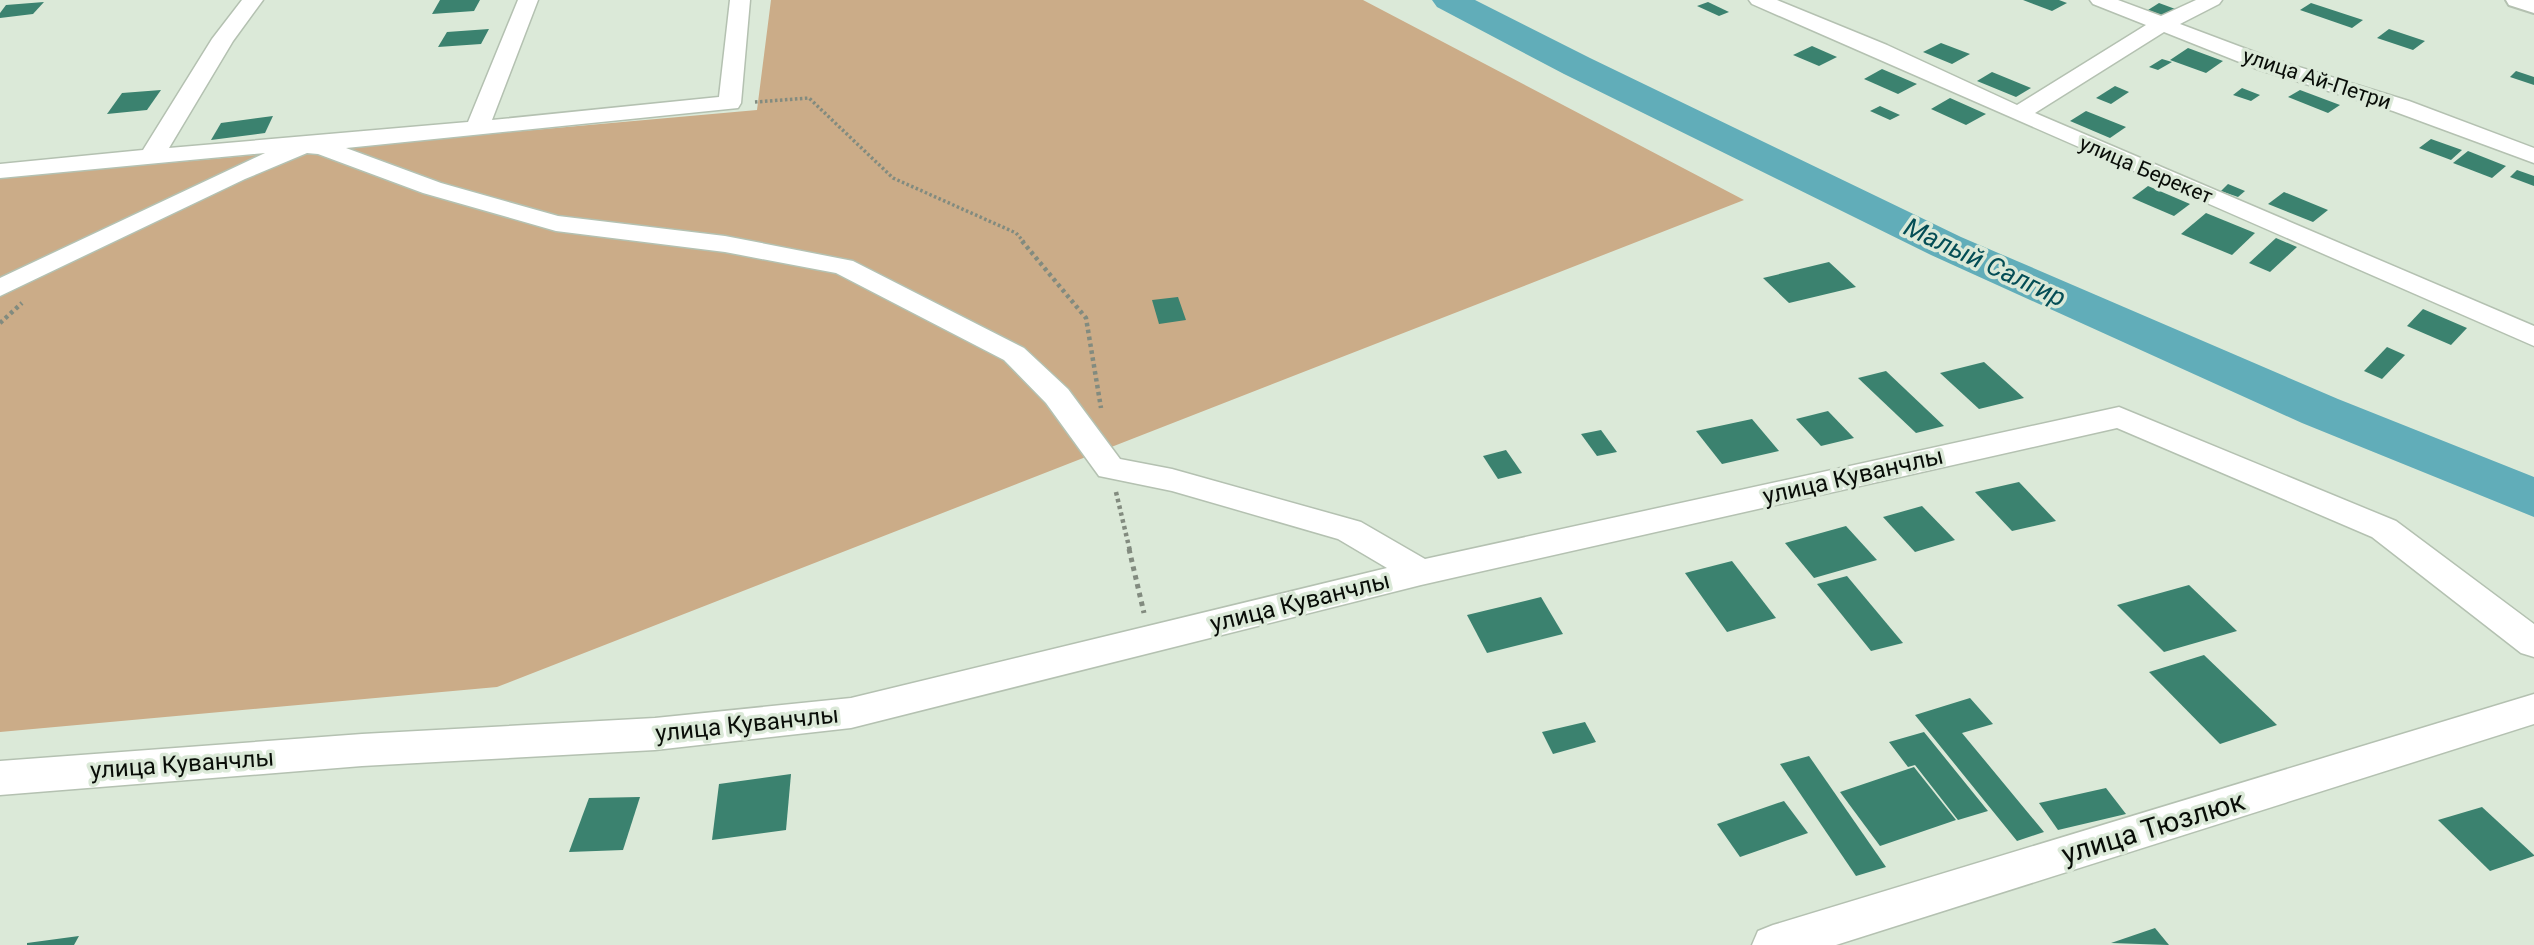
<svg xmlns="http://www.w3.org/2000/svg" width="2534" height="945" viewBox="0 0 2534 945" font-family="Roboto,sans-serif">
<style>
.green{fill:#cbac88}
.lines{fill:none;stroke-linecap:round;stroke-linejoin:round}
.river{fill:#61adb9;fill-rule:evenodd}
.building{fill:#3b826f}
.minor-casing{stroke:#b4c1b1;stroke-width:3}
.secondary-casing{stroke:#b4c1b1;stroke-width:4}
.path-far2{stroke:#828b7f;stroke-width:3.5;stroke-dasharray:2.5 2.5;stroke-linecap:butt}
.path-far1{stroke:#828b7f;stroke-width:4.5;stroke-dasharray:3.5 3.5;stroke-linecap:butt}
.path{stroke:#828b7f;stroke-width:5;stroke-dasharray:4.5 4.5;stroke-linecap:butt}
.minor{fill:#fff;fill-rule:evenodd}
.secondary{fill:#fff;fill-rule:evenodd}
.labels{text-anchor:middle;stroke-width:7;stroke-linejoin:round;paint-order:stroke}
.far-street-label{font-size:21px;fill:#090d08;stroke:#dbe9d8}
.street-label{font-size:24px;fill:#090d08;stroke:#dbe9d8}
.water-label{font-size:26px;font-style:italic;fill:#044d55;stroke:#dbe9d8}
.near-street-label{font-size:28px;fill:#090d08;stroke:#dbe9d8}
</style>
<rect width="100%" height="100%" fill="#dbe9d8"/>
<polygon class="green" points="771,0 1363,0 1744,200 497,687 0,732 0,178 757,110"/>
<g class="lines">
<polygon class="river" points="1432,0 1475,0 1590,58 1961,237 2338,399 2534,477 2534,517 2302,423 1931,255 1564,74 1437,7"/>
</g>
<g class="building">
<polygon points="440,0 480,0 474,11 432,14"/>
<polygon points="2023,0 2059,0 2067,3 2052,11"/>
<polygon points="44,2 33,14 0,18 0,13 6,5"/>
<polygon points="1708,2 1729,12 1719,16 1697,6"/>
<polygon points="2159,3 2178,10 2167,17 2148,10"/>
<polygon points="2311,3 2363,20 2352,28 2300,10"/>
<polygon points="489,29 481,44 438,47 447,32"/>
<polygon points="2389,29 2425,41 2413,50 2377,38"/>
<polygon points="1941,43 1970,54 1952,64 1923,52"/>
<polygon points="1812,46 1837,57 1819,66 1793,55"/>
<polygon points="2188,48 2223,61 2206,73 2170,60"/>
<polygon points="2162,59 2172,62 2158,70 2149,67"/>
<polygon points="1882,69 1917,84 1898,94 1864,79"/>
<polygon points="2516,71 2534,77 2534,85 2510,77"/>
<polygon points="1992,72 2031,88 2016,97 1977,81"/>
<polygon points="2115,86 2129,92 2111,104 2096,98"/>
<polygon points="2242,88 2260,95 2251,101 2233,95"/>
<polygon points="161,90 147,110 107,114 122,93"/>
<polygon points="2300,90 2340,105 2328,113 2288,97"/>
<polygon points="1950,98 1986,114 1966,125 1931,109"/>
<polygon points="1880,106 1900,115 1890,120 1870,111"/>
<polygon points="2086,111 2126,127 2110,138 2070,121"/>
<polygon points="273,116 265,133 211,140 221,123"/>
<polygon points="2431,139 2462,150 2451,160 2419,148"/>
<polygon points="2468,151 2506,166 2492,178 2453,163"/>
<polygon points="2517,170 2534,176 2534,186 2510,177"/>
<polygon points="2228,184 2245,191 2238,197 2221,191"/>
<polygon points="2148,186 2190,204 2174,216 2132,198"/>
<polygon points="2284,192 2328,210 2313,222 2268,204"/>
<polygon points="2206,213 2255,233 2232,255 2181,234"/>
<polygon points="2276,238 2297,247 2270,272 2249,263"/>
<polygon points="1829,262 1856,287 1789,303 1763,278"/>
<polygon points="1178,297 1186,320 1159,324 1152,300"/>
<polygon points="2423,309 2467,328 2451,345 2407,326"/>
<polygon points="2387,347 2405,355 2382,379 2364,371"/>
<polygon points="1984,362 2024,398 1979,409 1940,373"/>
<polygon points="1886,371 1944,426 1916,433 1858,378"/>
<polygon points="1828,411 1854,438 1821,446 1796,419"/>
<polygon points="1752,419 1779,451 1722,464 1696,431"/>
<polygon points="1601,430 1617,452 1597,456 1581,434"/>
<polygon points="1506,450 1522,473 1498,479 1483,456"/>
<polygon points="2019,482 2056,521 2012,531 1975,492"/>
<polygon points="1922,506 1955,540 1915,552 1883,517"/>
<polygon points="1846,526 1877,560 1814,578 1785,543"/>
<polygon points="1732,561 1776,618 1727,632 1685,573"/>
<polygon points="1847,576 1903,643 1871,651 1817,584"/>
<polygon points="2189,585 2237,631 2164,652 2117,605"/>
<polygon points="1541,597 1563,634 1487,653 1467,615"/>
<polygon points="2204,655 2277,725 2220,744 2149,672"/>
<polygon points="1970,698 1993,724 1962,733 2044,832 2017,841 1915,715"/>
<polygon points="1585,722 1596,742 1553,754 1542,732"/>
<polygon points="1924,732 1988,811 1958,820 1915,765 1908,767 1889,742"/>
<polygon points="1809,756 1886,867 1856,876 1780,764"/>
<polygon points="1914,767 1956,820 1880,846 1840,792"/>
<polygon points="791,774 786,830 712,840 719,784"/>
<polygon points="2106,788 2126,814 2058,830 2039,803"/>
<polygon points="640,797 623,850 569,852 589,798"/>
<polygon points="1784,801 1808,833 1740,857 1717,824"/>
<polygon points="2482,807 2534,855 2534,856 2490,871 2438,820"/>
<polygon points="2155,928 2169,945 2111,943"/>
<polygon points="79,936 74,945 27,945 27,943"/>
</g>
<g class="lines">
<g class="minor-casing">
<g id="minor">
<polygon points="242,0 263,0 233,41 169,148 468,122 518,0 538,0 492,120 719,97 730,0 750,0 741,103 738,108 346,148 441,183 558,216 725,236 853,261 1024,348 1068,389 1120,459 1172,469 1361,522 1425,559 2119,407 2396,521 2534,624 2534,657 2521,653 2372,537 2117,428 1421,585 851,728 655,750 362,766 0,795 0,761 362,734 655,718 851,698 1387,568 1338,539 1172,491 1099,476 1046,403 1004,360 836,273 725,252 556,231 423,193 318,154 307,153 245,179 0,296 0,278 265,153 0,178 0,164 143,150 212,39"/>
<polygon points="1749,0 1777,0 1887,45 2017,105 2146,25 2093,4 2090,0 2118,0 2161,16 2196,0 2222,0 2219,4 2180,24 2273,59 2409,101 2534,148 2534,163 2393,111 2257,69 2164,32 2035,113 2534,326 2534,346 1752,4"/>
<polygon points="2534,694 2534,724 1836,945 1752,945 1758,931 1773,925"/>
</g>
</g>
<g class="secondary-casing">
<polygon id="secondary" points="2506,0 2534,0 2534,13 2509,5"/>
</g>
<polyline class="path-far2" points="755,102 809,98 893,178 1016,233 1024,242"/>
<g class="path-far1">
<polyline points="1022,241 1086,318 1101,408"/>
<polyline points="0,323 22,303"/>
<polyline points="1116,492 1130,551"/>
</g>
<polyline class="path" points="1129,549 1144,613"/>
<use href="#minor" class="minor"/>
<use href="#secondary" class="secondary"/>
</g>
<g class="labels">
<g class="far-street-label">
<text transform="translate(2317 79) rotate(18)" y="7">улица Ай-Петри</text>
<text transform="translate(2146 170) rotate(23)" y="7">улица Берекет</text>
</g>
<g class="street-label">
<text transform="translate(1853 476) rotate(-13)" y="8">улица Куванчлы</text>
<text transform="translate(1300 602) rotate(-14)" y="8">улица Куванчлы</text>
<text transform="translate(747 724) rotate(-6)" y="8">улица Куванчлы</text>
<text transform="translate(182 764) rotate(-4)" y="8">улица Куванчлы</text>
</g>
<g class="water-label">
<text transform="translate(1985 262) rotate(25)" y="9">Малый Салгир</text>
</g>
<g class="near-street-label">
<text transform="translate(2153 827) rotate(-17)" y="10">улица Тюзлюк</text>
</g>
</g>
</svg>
